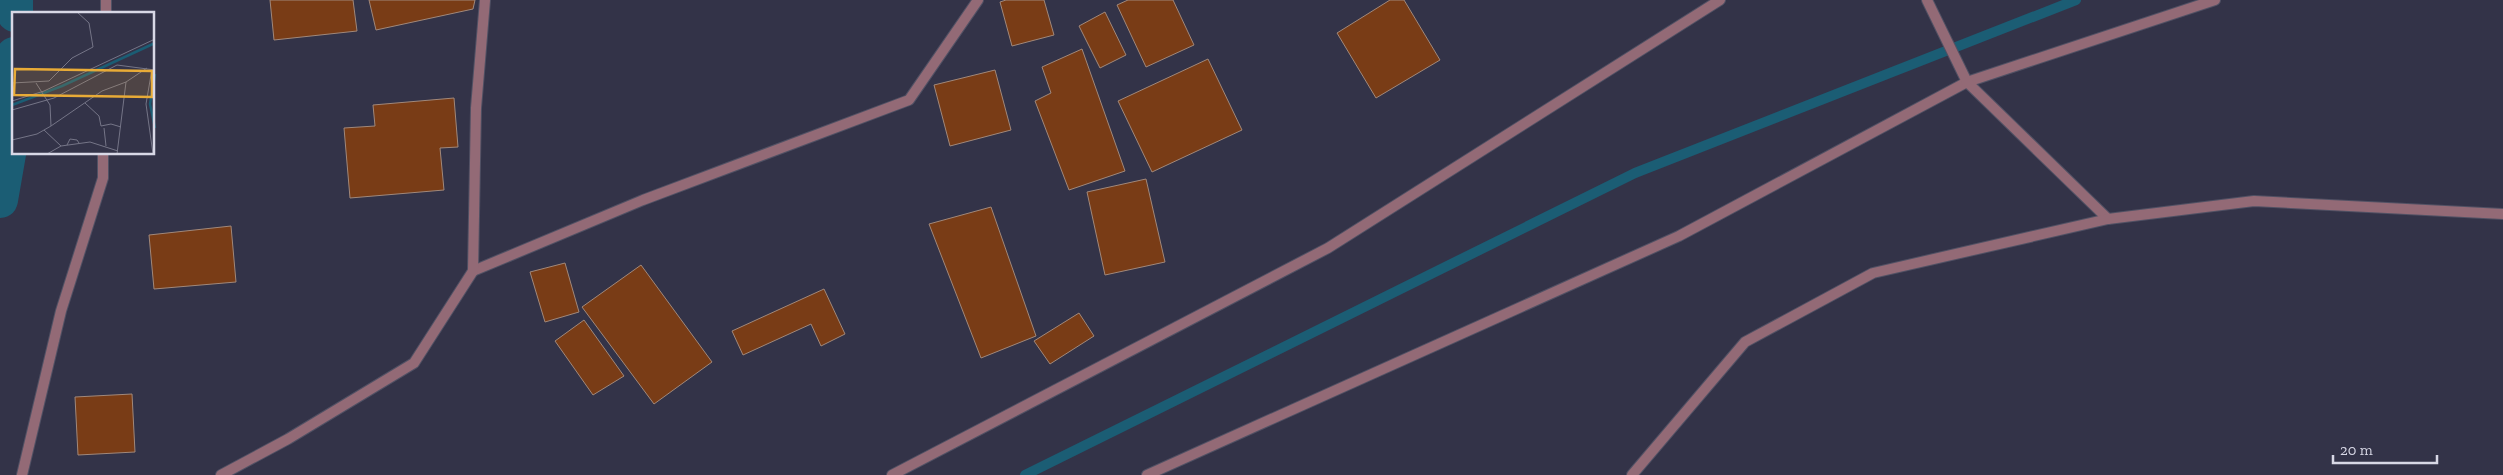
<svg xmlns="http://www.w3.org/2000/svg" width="2503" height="475" viewBox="0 0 2503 475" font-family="'Zilla Slab',serif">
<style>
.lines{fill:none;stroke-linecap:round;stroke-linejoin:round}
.stream{stroke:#1b5d74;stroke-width:10}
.canal{stroke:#1b5d74;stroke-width:36}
.building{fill:#793c16;stroke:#a1887a}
.minor-casing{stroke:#515164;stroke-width:12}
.tertiary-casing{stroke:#515164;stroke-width:12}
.minor{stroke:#936a76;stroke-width:10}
.tertiary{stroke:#936a76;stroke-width:10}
.inset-river{fill:none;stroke:#1b5d74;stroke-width:2.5}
.inset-road{fill:none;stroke:#757587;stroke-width:1}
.view{fill:#e8ab37;fill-opacity:0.15;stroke:#e8ab37;stroke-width:2.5}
.inset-edge{fill:none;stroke:#d8d8e6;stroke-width:2.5}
</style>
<rect width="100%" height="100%" fill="#333348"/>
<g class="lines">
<polyline class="stream" points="1025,475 1635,173 2076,0"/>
<g class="canal">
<polyline points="15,14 15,0"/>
<polyline points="0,200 12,131 14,55"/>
</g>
</g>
<g class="building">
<polygon points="270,0 353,0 357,31 274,40"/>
<polygon points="369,0 475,0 473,9 376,30"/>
<polygon points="1006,0 1044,0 1054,35 1012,46 1000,2"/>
<polygon points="1128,0 1173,0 1194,45 1146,67 1117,5"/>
<polygon points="1390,0 1404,0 1440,60 1376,98 1337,33"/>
<polygon points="1105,12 1126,55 1100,68 1079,26"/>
<polygon points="1082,49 1125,171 1069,190 1035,101 1051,93 1042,67"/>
<polygon points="1208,59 1242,130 1152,172 1118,101"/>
<polygon points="995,70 1011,130 950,146 934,85"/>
<polygon points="454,98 458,147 440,148 444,190 350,198 344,128 375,126 373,105"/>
<polygon points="1146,179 1165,262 1105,275 1087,192"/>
<polygon points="991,207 1036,336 981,358 929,224"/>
<polygon points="231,226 236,282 154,289 149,235"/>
<polygon points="565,263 579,312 545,322 530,272"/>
<polygon points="641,265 712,362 654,404 582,307"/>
<polygon points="824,289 845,334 821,346 811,324 743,355 732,331"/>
<polygon points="1079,313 1094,336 1050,364 1034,341"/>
<polygon points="584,320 624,376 593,395 555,341"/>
<polygon points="132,394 135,452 78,455 75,397"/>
</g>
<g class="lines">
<g class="minor-casing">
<g id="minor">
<polyline points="106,14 106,0"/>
<polyline points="473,271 643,200 909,100 978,0"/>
<polyline points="22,475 61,311 103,178 103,154"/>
<polyline points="221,475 288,439 414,363 473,271 476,108 485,0"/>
<polyline points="1147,475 1679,236 1967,82 2215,0"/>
</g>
</g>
<g class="tertiary-casing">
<g id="tertiary">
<polyline points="1927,0 1967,82 2108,219"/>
<polyline points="892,475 1328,248 1720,0"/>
<polyline points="1632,475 1745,342 1873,273 2108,219 2254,201 2503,214"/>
</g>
</g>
<use href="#minor" class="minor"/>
<use href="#tertiary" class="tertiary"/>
</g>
<g transform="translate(12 12)">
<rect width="142" height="142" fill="#333348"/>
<path class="inset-river" d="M143,62L138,92L143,116M0,93L50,74L143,31"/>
<path class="inset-road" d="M140,57L134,92L141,142M0,71L37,69L60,46L81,35L77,11L65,0M0,89L32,79L143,27M73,91L87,104L89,114L99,112L109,115M0,98L42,86L105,53L143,58M39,114L90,79L114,70L135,56M92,116L94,134M32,118L49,134L78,130L106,139M0,128L25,122L39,114L38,93L24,71M55,133L58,127L65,128L67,131M35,142L49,134M105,142L114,70"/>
<path class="view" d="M3,57L140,59V85L2,83Z"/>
<rect width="142" height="142" class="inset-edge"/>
</g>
<path d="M2333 455v8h104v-8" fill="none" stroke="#d8d8e6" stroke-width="2.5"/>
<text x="2340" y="455" font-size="15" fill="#d8d8e6" stroke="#333348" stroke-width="4" paint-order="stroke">20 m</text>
</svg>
